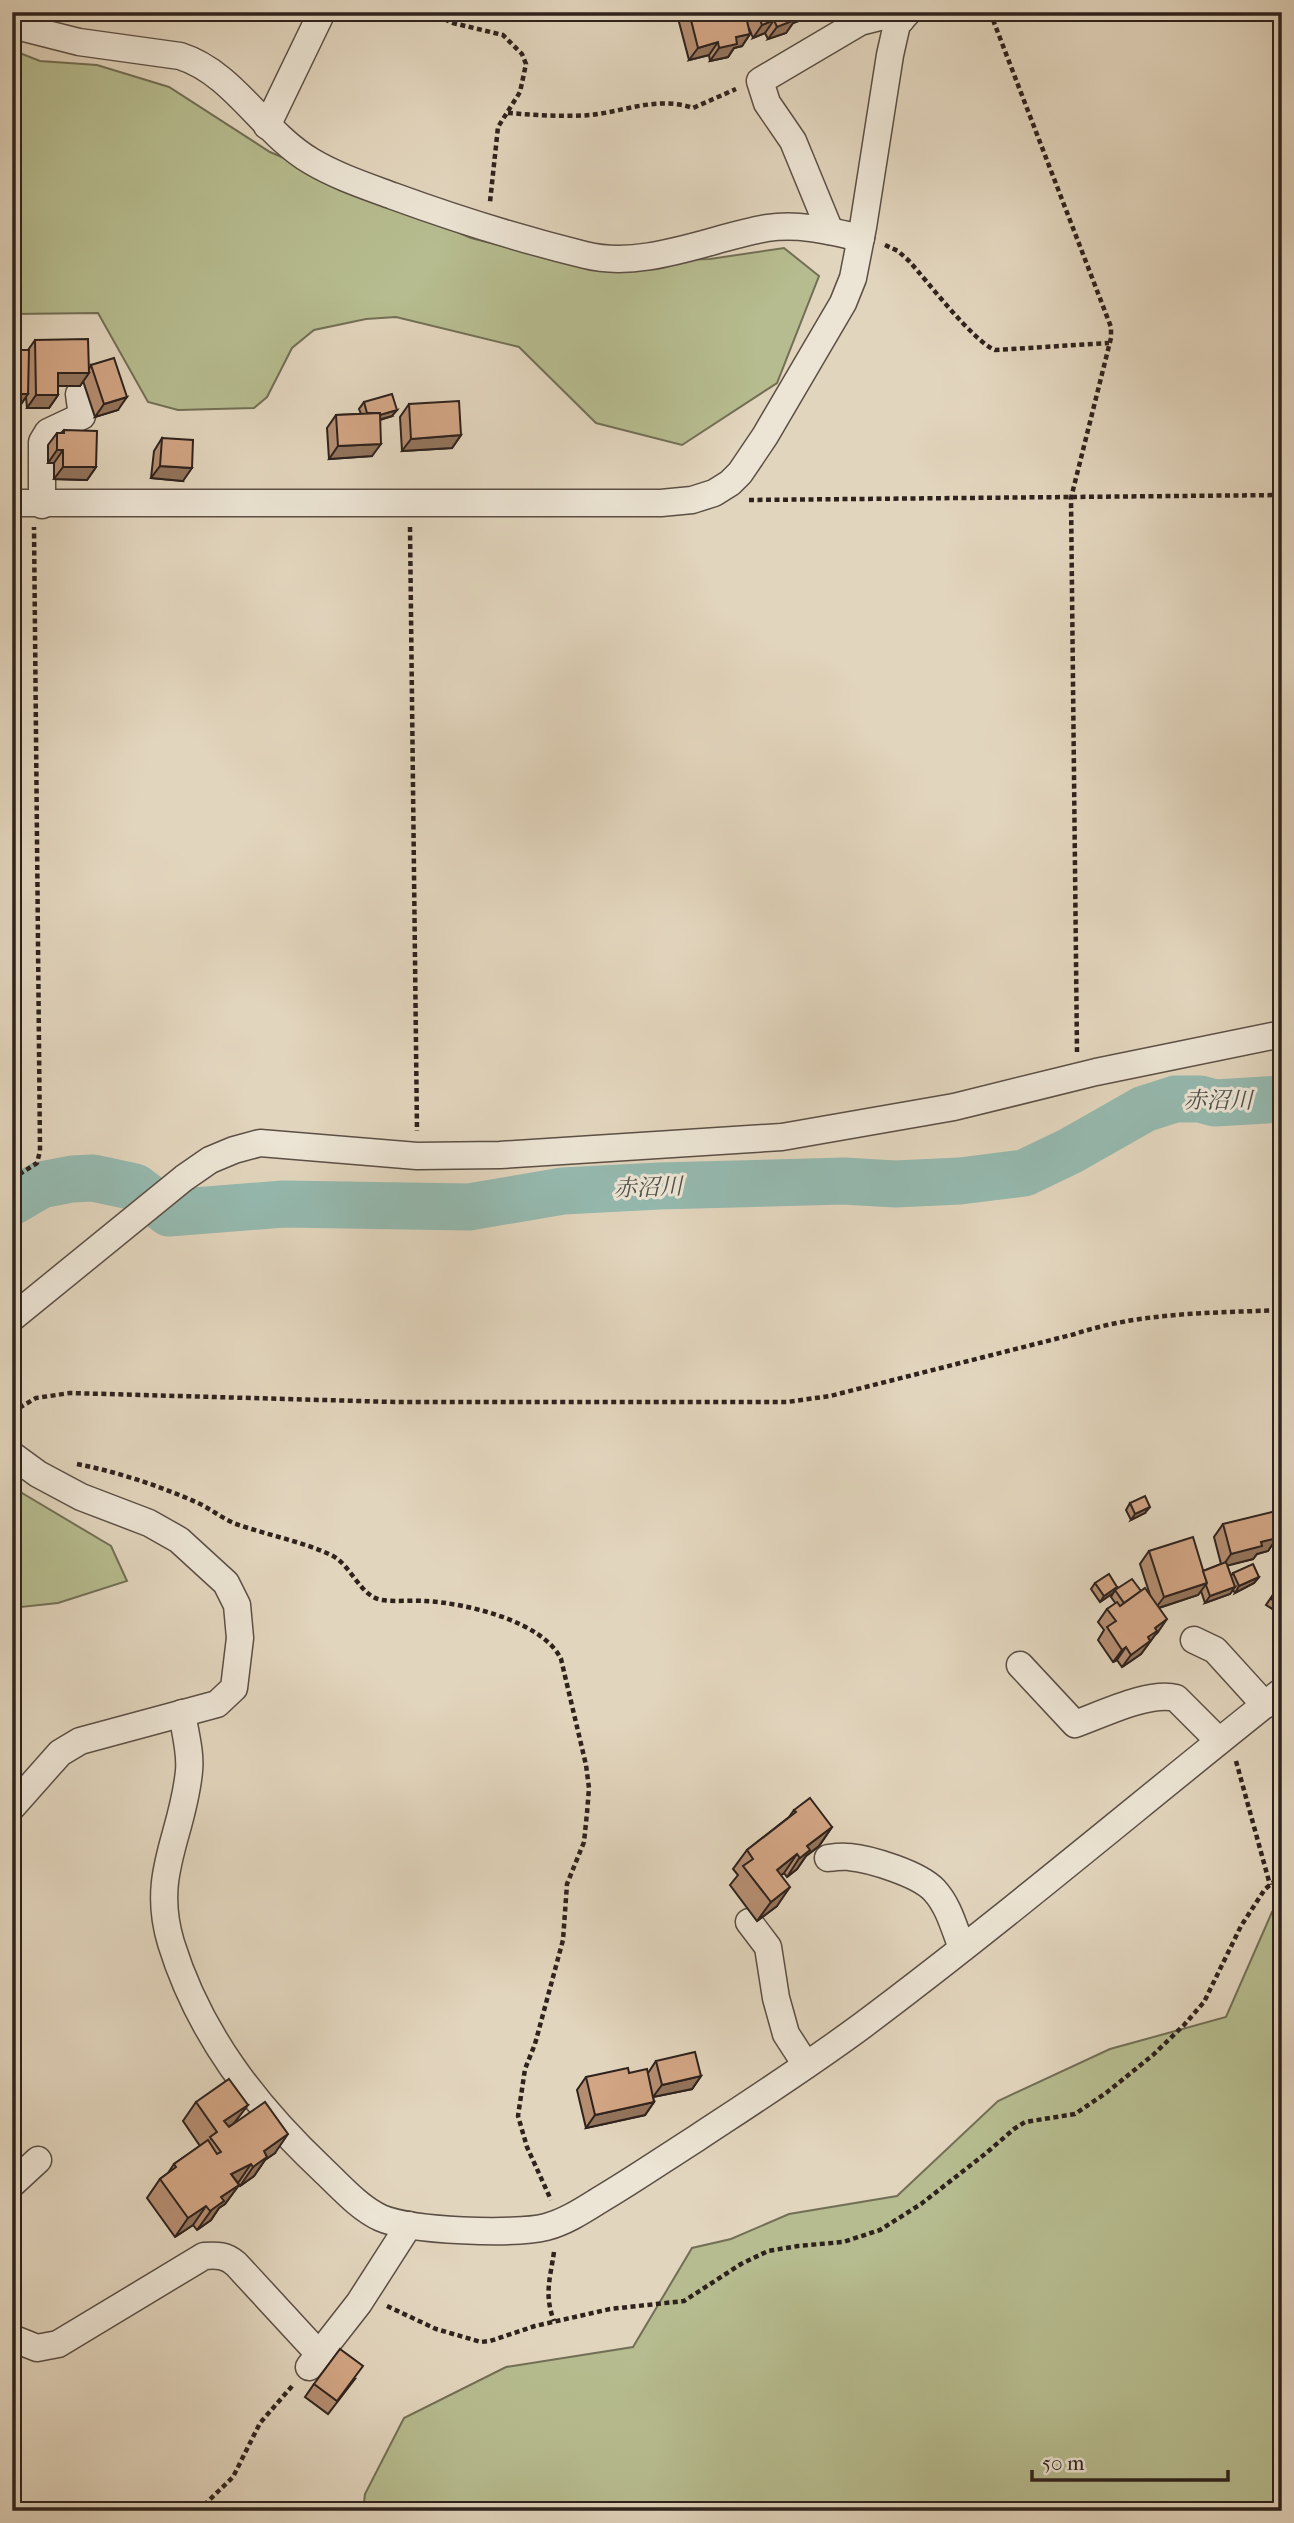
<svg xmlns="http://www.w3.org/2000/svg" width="1294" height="2523" viewBox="0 0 1294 2523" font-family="'IM FELL French Canon','Noto Serif JP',serif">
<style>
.green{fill:#b6bc8f;stroke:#726f56;stroke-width:2}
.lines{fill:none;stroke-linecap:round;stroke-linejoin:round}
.river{stroke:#95b9af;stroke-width:47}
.minor-casing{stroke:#5b4f45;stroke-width:29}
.path{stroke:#2e221d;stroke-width:4.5;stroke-dasharray:5 3.5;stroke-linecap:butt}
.minor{stroke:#ece4d4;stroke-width:26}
.wall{fill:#b58e72;stroke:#2e221d;stroke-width:2}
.shaded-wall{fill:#93745c;stroke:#2e221d;stroke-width:2}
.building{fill:#d2a584;stroke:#2e221d;stroke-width:2}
.labels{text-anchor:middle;stroke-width:6;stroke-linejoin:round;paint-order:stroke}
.water-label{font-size:23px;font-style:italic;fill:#4d4f49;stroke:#ece4d4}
</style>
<rect width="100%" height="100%" fill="#e2d5bd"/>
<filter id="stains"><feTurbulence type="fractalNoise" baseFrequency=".00286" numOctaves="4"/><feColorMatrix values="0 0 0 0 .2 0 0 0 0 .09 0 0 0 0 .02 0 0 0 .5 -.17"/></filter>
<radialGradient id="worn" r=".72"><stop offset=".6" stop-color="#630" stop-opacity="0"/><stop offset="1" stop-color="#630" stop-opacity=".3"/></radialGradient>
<g class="green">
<polygon points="12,50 40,61 97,65 169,87 270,152 471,238 569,263 710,259 784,248 819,276 777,383 682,445 596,423 519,347 396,317 366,319 314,330 292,348 267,397 254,408 178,410 148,402 98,313 12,314"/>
<polygon points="12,1487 111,1546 127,1581 58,1603 12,1608"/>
<polygon points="1282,1899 1282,2511 363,2511 365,2494 404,2418 506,2367 633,2347 692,2248 731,2239 789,2214 897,2196 998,2101 1110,2049 1226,2017 1272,1912"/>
</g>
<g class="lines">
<polyline class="river" points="12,1202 41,1185 72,1179 93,1178 135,1187 169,1213 284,1204 469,1207 563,1191 659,1186 844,1181 895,1184 960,1181 1024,1173 1070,1151 1144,1109 1175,1099 1200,1099 1215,1103 1282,1099"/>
<g class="minor-casing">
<g id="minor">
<path d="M12,25L79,42L180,56C234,73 263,133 311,161C336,176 366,186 393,196C456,219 520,239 585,255C644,270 710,238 767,228C799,223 830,231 861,238"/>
<polyline points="267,126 322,12"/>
<polyline points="830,231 793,141 767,103 760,81 860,22 884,16 901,20"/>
<polyline points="12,503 661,503 692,500 714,493 730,483 740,473 765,436 843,303 853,278 863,227 890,55 897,24 908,12"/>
<polyline points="42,505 42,442 48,432 82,416 79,394"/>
<polyline points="12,1318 184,1178 210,1160 234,1150 260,1143 417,1156 500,1155 782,1137 954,1107 1096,1072 1282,1034"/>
<polyline points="12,1455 38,1474 81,1497 149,1523 179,1540 226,1583 237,1605 240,1638 234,1688 217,1704 80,1741 60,1753 12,1807"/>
<polyline points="1194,1640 1215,1650 1265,1705"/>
<path d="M1020,1665L1075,1724C1101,1715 1149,1691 1176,1698L1219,1741"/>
<path d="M182,1713C185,1732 191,1753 189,1771C183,1836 150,1874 171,1943C199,2034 255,2106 323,2170C340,2186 359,2208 381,2218C410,2231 515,2235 546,2227C565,2222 582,2211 598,2201C632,2181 664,2159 697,2138C753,2101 809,2065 863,2025C1006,1918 1142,1802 1282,1691"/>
<path d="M828,1858C835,1857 842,1856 849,1857C871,1859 919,1874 934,1890C949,1906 954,1928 962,1948"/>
<polyline points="749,1922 768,1947 776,1998 786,2034 806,2065"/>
<polyline points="12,2184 38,2160"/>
<path d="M12,2338L37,2348L58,2344L204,2256C217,2255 226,2255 236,2264L319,2354"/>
<polyline points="309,2367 359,2303 409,2225"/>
</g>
</g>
<g class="path">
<polyline points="429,12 453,23 503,35 522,54 526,64 520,92 498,127 490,202"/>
<polyline points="990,12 1111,327 1111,338 1071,498 1077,1052"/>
<path d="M508,113C535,115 564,117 591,115C625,111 659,96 693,108L736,89"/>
<path d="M885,245L898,251L909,261C928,282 973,341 995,350L1109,343"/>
<polyline points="749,500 1282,495"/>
<polyline points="410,527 417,1131"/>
<polyline points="12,1179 37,1163 40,1151 34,527"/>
<path d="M12,1412L36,1398L70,1393L395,1402H787L830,1396L1075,1334C1140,1312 1214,1313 1282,1310"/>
<path d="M77,1464C118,1472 160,1486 198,1503C211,1509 223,1519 236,1524C267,1535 301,1541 331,1555C351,1564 360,1597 382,1600C396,1602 411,1600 425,1601C465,1603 543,1621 561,1659L586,1765L589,1788L587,1813L584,1842L567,1884L563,1940L535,2044L525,2069L518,2116L527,2147L551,2200"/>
<polyline points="1236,1761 1270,1885"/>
<path d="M554,2252C550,2279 544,2295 554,2321"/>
<polyline points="387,2306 436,2329 481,2342 490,2341 535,2326 610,2309 684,2301 741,2264 768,2251 798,2246 843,2242 880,2230 921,2204 985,2154 1014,2129 1025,2122 1075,2114 1106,2093 1153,2055 1184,2025 1204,2002 1241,1926 1265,1889 1282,1875"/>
<polyline points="198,2511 233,2477 260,2423 293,2385"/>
</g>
<use href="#minor" class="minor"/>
</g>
<g class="wall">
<polygon points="686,12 814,12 812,16 793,23 786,33 768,39 765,33 753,38 749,28 750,34 742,46 734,48 728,57 710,61 709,55 689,60 679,22"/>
<polygon points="35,340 89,369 91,365 118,410 95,417 83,381 80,386 58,386 58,395 49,408 27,408 26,397 19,407 12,407 12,350 28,350"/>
<polygon points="364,402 392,416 380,420 372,456 329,459 327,428 336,415 361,414 359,409"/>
<polygon points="409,404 461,435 452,448 402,451 400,417"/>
<polygon points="64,430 96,467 87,480 54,479 54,463 48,463 48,445 57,433 61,433"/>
<polygon points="162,438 183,481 151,478 154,451"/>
<polygon points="1130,1503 1145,1513 1131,1520 1126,1510"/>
<polygon points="1223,1524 1277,1537 1268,1551 1257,1554 1253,1559 1227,1565 1231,1576 1233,1573 1259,1577 1254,1583 1235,1593 1233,1590 1230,1594 1205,1603 1201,1591 1198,1595 1159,1608 1158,1632 1155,1635 1141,1654 1122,1667 1117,1660 1113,1662 1098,1640 1104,1630 1098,1622 1107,1609 1116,1604 1111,1597 1115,1590 1141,1591 1150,1595 1140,1564 1149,1551 1203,1571 1221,1564 1214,1537"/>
<polygon points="1282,1581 1282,1615 1266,1605"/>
<polygon points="1095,1583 1117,1587 1113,1593 1100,1602 1091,1589"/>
<polygon points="794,1810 832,1827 819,1846 806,1856 797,1869 787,1877 784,1873 781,1875 777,1906 757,1921 730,1885 738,1875 733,1869 747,1850 789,1817"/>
<polygon points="656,2061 701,2076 692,2089 653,2097 654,2102 645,2115 586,2128 577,2090 586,2077 648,2073"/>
<polygon points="196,2102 248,2105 234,2123 275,2153 265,2160 254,2176 240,2186 238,2183 239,2185 225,2204 219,2208 211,2220 197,2230 193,2225 175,2237 147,2198 160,2179 168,2173 174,2164 200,2146 183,2121"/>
<polygon points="355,2379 328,2414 305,2397 314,2384"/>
</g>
<g class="shaded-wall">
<polygon points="796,12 814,12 812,16 793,23 786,33 768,39 777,27 792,14"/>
<polygon points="774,20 765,33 753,38 762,25"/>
<polygon points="750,34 742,46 734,48 728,57 710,61 719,48 736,37"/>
<polygon points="718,42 709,55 689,60 698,48"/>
<polygon points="58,373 89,373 80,386 49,386"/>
<polygon points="12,394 28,394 19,407 12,407"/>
<polygon points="36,395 58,395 49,408 27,408"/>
<polygon points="127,397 118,410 95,417 104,404"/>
<polygon points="397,410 392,416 364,424 368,418"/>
<polygon points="461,435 452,448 402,451 411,439"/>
<polygon points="381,444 372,456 329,459 338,446"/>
<polygon points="57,450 63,450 54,463 48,463"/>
<polygon points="160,466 192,468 183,481 151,478"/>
<polygon points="63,467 96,467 87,480 54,479"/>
<polygon points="1150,1507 1145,1513 1131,1520 1135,1514"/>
<polygon points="1282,1527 1282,1530 1268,1551 1257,1554 1253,1559 1222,1567 1231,1554 1261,1542 1275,1529"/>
<polygon points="1259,1577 1254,1583 1235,1593 1239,1586"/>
<polygon points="1207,1583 1198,1595 1155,1609 1164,1597"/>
<polygon points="1117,1587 1113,1593 1100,1602 1104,1596"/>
<polygon points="1235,1587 1230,1594 1205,1603 1210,1596"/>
<polygon points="1167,1619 1158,1632 1155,1635 1141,1654 1122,1667 1131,1655 1155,1628"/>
<polygon points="1126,1647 1117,1660 1113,1662 1122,1650"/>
<polygon points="832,1827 819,1846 806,1856 797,1869 787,1877 807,1846"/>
<polygon points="797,1854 784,1873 764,1889 777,1870"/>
<polygon points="790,1887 777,1906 757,1921 771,1902"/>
<polygon points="701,2076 692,2089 653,2097 662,2085"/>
<polygon points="654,2102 645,2115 586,2128 595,2115"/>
<polygon points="248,2105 234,2123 211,2140 224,2121"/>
<polygon points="288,2134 275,2153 265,2160 254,2176 240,2186 264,2151"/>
<polygon points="251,2164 238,2183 231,2174"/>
<polygon points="239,2185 225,2204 219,2208 211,2220 197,2230 221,2197"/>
<polygon points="206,2206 193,2225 175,2237 188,2218"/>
</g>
<g class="building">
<polygon points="689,12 745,12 750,34 736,37 737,44 719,48 718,42 698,48"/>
<polygon points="757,12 796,12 792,14 795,20 777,27 774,20 762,25"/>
<polygon points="88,339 89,373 58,373 58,395 36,395 35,340"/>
<polygon points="12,350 29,350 28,394 12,394"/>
<polygon points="114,358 127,397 104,404 91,365"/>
<polygon points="392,394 397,410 380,415 380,413 367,413 364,402"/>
<polygon points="459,401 461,435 411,439 409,404"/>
<polygon points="380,413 381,444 338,446 336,415"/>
<polygon points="64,430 97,431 96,467 63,467 63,450 57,450 57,433 64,433"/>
<polygon points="162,438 193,440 192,468 160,466"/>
<polygon points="1145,1496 1150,1507 1135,1514 1130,1503"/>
<polygon points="1280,1510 1282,1517 1282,1527 1275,1529 1277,1538 1261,1542 1262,1546 1231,1554 1223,1524"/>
<polygon points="1193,1537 1207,1583 1164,1597 1149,1551"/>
<polygon points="1226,1562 1235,1587 1210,1596 1206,1585 1207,1583 1203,1571"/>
<polygon points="1253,1564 1259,1577 1239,1586 1233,1573"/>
<polygon points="1109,1574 1117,1587 1104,1596 1095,1583"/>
<polygon points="1132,1579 1141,1591 1124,1603 1115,1590"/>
<polygon points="1282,1581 1282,1606 1271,1599"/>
<polygon points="1145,1588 1167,1619 1155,1628 1157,1631 1148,1637 1150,1641 1131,1655 1126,1647 1122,1650 1107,1627 1116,1621 1107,1609 1117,1602 1120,1606"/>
<polygon points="810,1798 832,1827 807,1846 810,1850 800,1858 797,1854 777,1870 790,1887 771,1902 743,1866 753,1859 747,1850 796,1812 794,1810"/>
<polygon points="695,2052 701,2076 662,2085 656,2061"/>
<polygon points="628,2068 629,2073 647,2069 654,2102 595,2115 586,2077"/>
<polygon points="229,2079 248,2105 224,2121 229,2127 265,2102 288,2134 264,2151 267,2157 253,2167 251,2164 231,2174 239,2185 221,2197 224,2201 210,2211 206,2206 188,2218 160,2179 176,2167 174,2164 208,2140 217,2154 221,2152 210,2137 217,2132 196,2102"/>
<polygon points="340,2349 363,2366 337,2401 314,2384"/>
</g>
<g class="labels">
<g class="water-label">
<text x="1218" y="1108">赤沼川</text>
<text transform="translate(648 1187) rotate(-2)" y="8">赤沼川</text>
</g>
</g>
<rect width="1294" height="2523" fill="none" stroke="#e2d5bd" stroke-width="42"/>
<rect x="14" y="14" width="1266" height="2495" fill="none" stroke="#2e221d" stroke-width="3.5"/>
<rect x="21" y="21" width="1252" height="2481" fill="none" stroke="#2e221d" stroke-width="2"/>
<path d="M1032 2470v10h196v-10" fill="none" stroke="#2e221d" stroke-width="3.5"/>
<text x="1042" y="2470" font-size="21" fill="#2e221d" stroke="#ece4d4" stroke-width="5" paint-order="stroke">50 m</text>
<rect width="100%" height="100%" filter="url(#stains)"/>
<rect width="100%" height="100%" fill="url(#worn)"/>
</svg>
